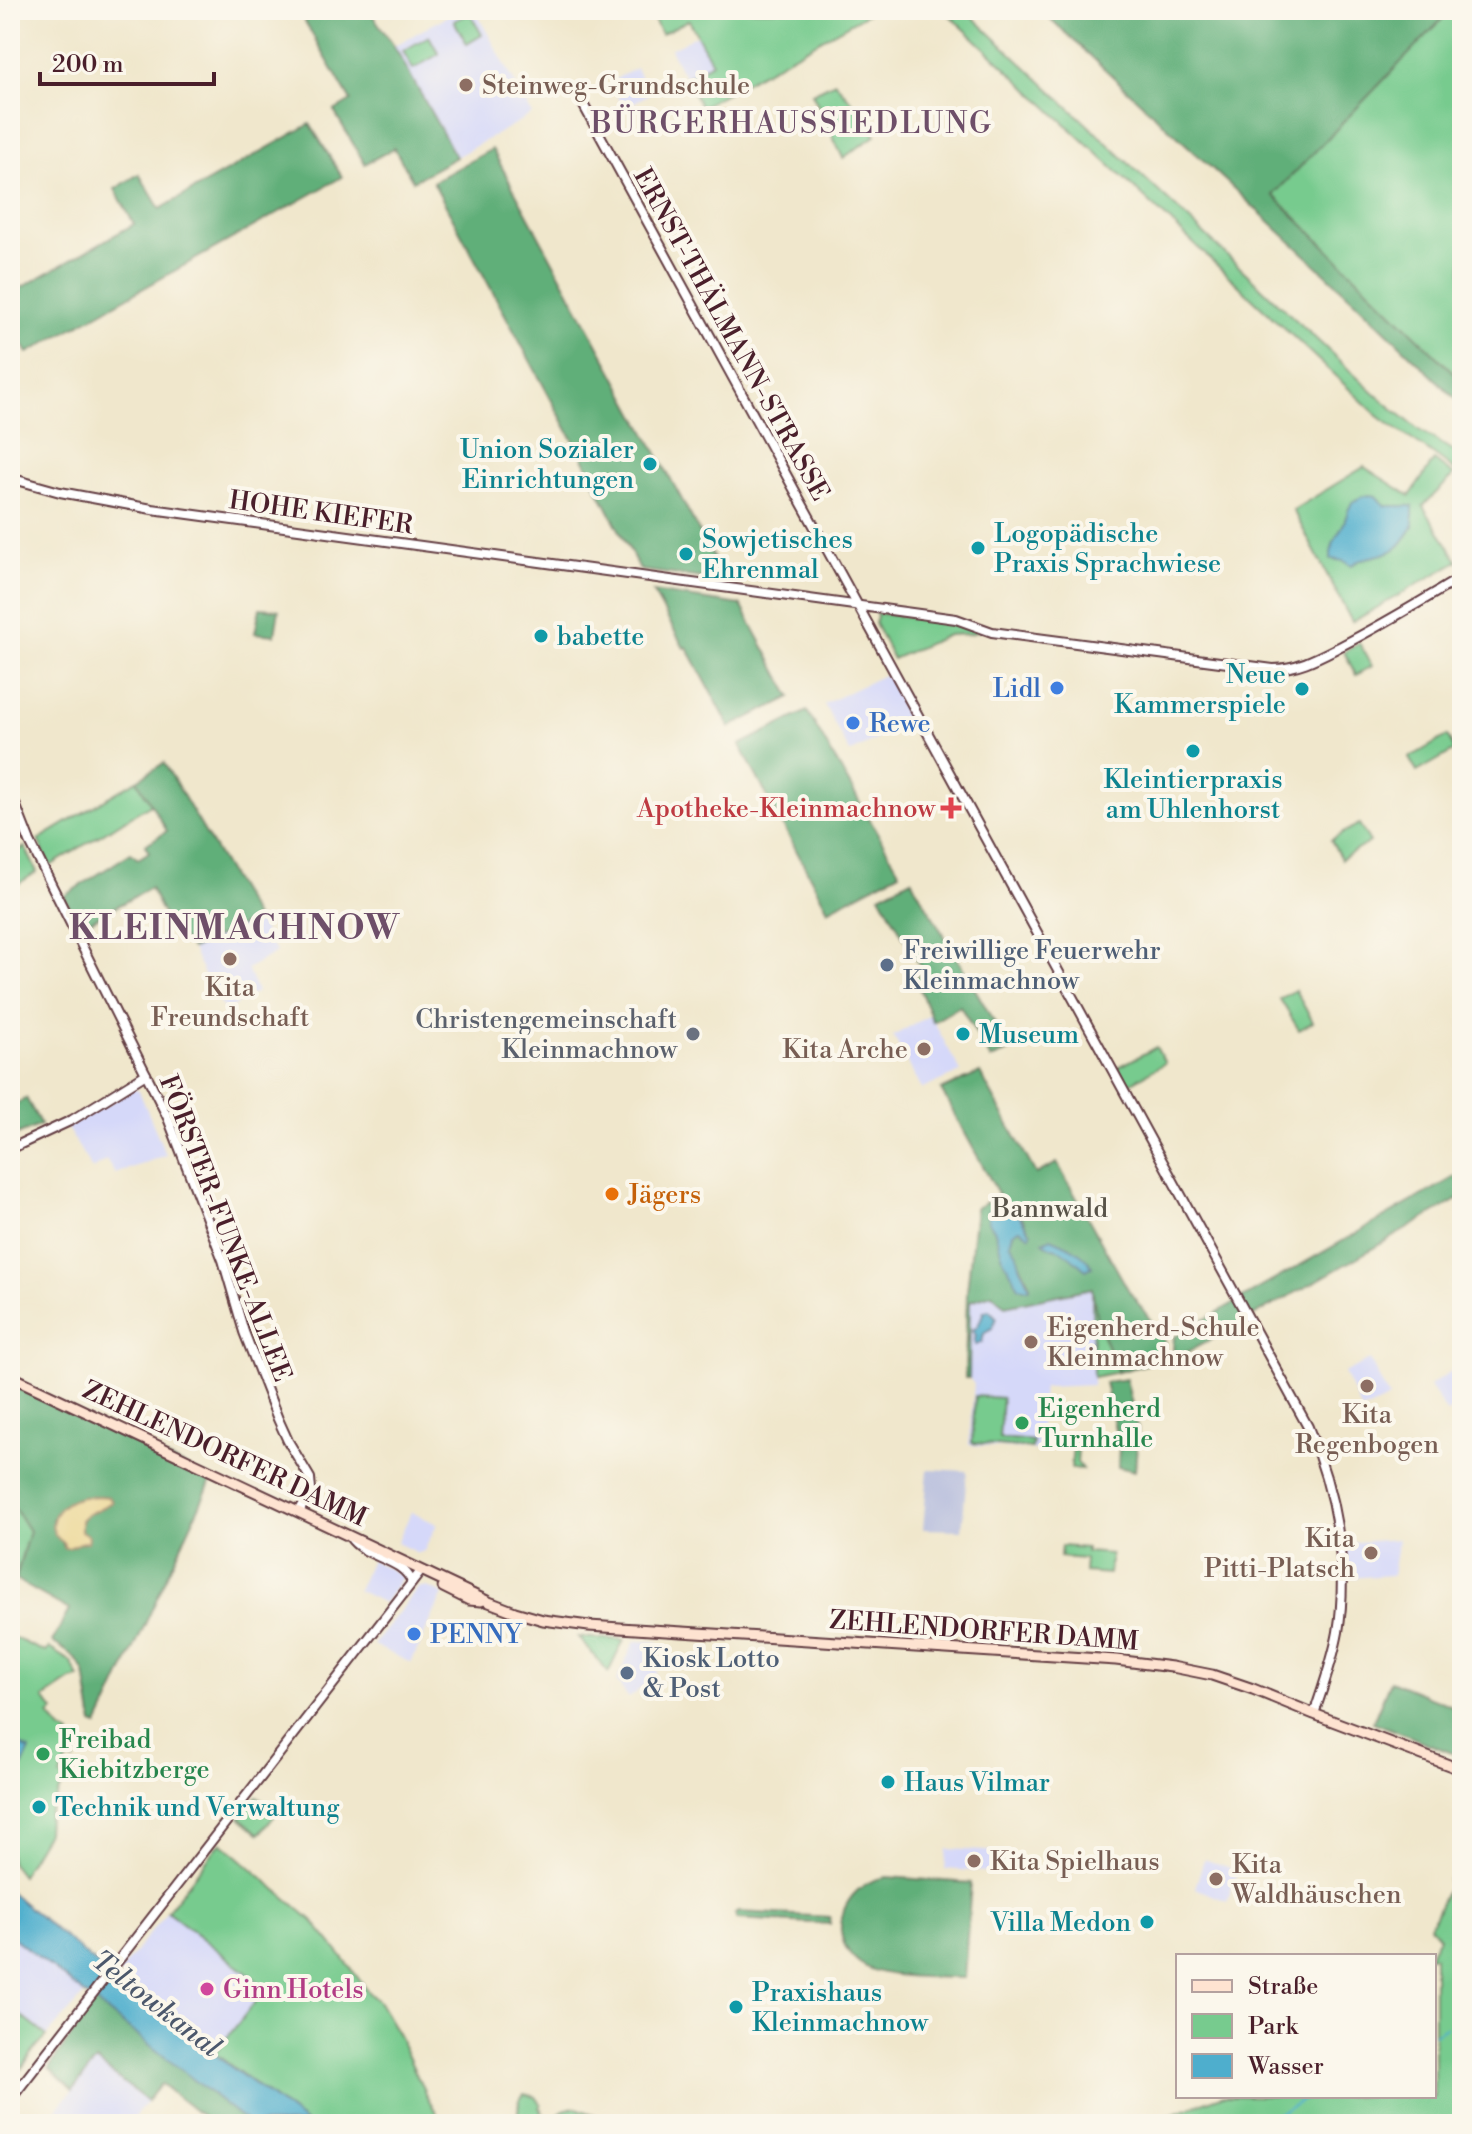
<svg xmlns="http://www.w3.org/2000/svg" width="1472" height="2134" viewBox="0 0 1472 2134" font-family="'Libre Bodoni',serif">
<style>
.built{fill:#d5d8f9}
.industrial{fill:#bdc3de}
.green{fill:#77cb8e;stroke:#60755c;stroke-width:2}
.forest{fill:#61af79;stroke:#566752;stroke-width:2;fill-rule:evenodd}
.sand{fill:#eeda9e;stroke:#9c7c64;stroke-width:2}
.water{fill:#4eaecd;stroke:#4c667c;stroke-width:2}
.lines{fill:none;stroke-linecap:round;stroke-linejoin:round}
.stream{stroke:#4eaecd;stroke-width:2}
.tertiary-casing{stroke:#633d43;stroke-width:12}
.secondary-casing{stroke:#633d43;stroke-width:13}
.tertiary{stroke:#fff;stroke-width:8}
.secondary{stroke:#fee3d1;stroke-width:9}
.education-dot{fill:#8d6e63;stroke:#fbf7ec;stroke-width:3}
.culture-dot{fill:#0f9aa8;stroke:#fbf7ec;stroke-width:3}
.shop-dot{fill:#3f7fe0;stroke:#fbf7ec;stroke-width:3}
.health-dot{fill:#e0444e;stroke:#fbf7ec;stroke-width:3}
.service-dot{fill:#5c6f8a;stroke:#fbf7ec;stroke-width:3}
.worship-dot{fill:#6b7280;stroke:#fbf7ec;stroke-width:3}
.food-dot{fill:#e8710a;stroke:#fbf7ec;stroke-width:3}
.leisure-dot{fill:#2e9e5b;stroke:#fbf7ec;stroke-width:3}
.hotel-dot{fill:#d1479c;stroke:#fbf7ec;stroke-width:3}
.labels{text-anchor:middle;stroke-width:8;stroke-linejoin:round;paint-order:stroke}
.education-label{font-size:26px;fill:#785e54;stroke:#fbf7ec;text-anchor:start}
.street-label{font-size:26px;fill:#4a1f2b;stroke:#fbf7ec}
.culture-label{font-size:26px;fill:#0d838f;stroke:#fbf7ec;text-anchor:start}
.shop-label{font-size:26px;fill:#366cbe;stroke:#fbf7ec;text-anchor:start}
.health-label{font-size:26px;fill:#be3a42;stroke:#fbf7ec;text-anchor:end}
.service-label{font-size:26px;fill:#4e5e75;stroke:#fbf7ec;text-anchor:start}
.worship-label{font-size:26px;fill:#5b616d;stroke:#fbf7ec;text-anchor:end}
.food-label{font-size:26px;fill:#c56008;stroke:#fbf7ec;text-anchor:start}
.park-label{font-size:26px;fill:#585349;stroke:#fbf7ec}
.leisure-label{font-size:26px;fill:#27864d;stroke:#fbf7ec;text-anchor:start}
.hotel-label{font-size:26px;fill:#b23c85;stroke:#fbf7ec;text-anchor:start}
.water-label{font-size:28px;font-style:italic;fill:#4c586c;stroke:#fbf7ec}
.quarter-label{font-size:30px;letter-spacing:2px;fill:#6e4f69;stroke:#fbf7ec}
.district-label{font-size:34px;font-weight:bold;letter-spacing:2px;fill:#6e4f69;stroke:#fbf7ec}
</style>
<rect width="100%" height="100%" fill="#fbf7ec"/>
<filter id="ink" filterUnits="userSpaceOnUse"><feTurbulence type="fractalNoise" baseFrequency=".0125" numOctaves="2"/><feDisplacementMap in="SourceGraphic" scale="16" xChannelSelector="R" yChannelSelector="G"/><feConvolveMatrix kernelMatrix="1 2 1 2 8 2 1 2 1" color-interpolation-filters="sRGB"/></filter>
<filter id="wash" filterUnits="userSpaceOnUse"><feTurbulence type="fractalNoise" baseFrequency=".006" numOctaves="4" result="noise"/><feDisplacementMap in="SourceGraphic" scale="32" xChannelSelector="R" yChannelSelector="G"/><feGaussianBlur stdDeviation="1.8" result="paint"/><feColorMatrix in="noise" values="0 0 0 0 0 0 0 0 0 0 0 0 0 0 0 0 0 1.4 0 .05"/><feComposite in="paint" operator="in"/></filter>
<g filter="url(#wash)">
<rect width="100%" height="100%" fill="#f0e7cc"/>
<g class="built">
<polygon points="458,10 475,10 532,114 456,157 394,46"/>
<polygon points="697,35 712,63 685,78 670,49"/>
<polygon points="636,68 649,94 624,108 610,82"/>
<polygon points="884,675 890,677 913,720 850,753 824,704"/>
<polygon points="256,919 276,952 247,969 257,992 225,1011 205,977 192,949"/>
<polygon points="930,1015 961,1072 922,1089 893,1036"/>
<polygon points="134,1089 139,1091 166,1155 115,1174 106,1160 92,1169 67,1128"/>
<polygon points="1092,1288 1093,1385 1043,1387 1038,1450 969,1445 974,1384 969,1378 970,1301 993,1294 1005,1306"/>
<polygon points="1370,1360 1389,1398 1362,1411 1344,1373"/>
<polygon points="1459,1366 1462,1371 1462,1403 1447,1413 1429,1386"/>
<polygon points="411,1512 437,1524 424,1551 418,1553 397,1543"/>
<polygon points="1398,1539 1392,1575 1347,1578 1345,1543"/>
<polygon points="371,1560 403,1576 384,1603 357,1590"/>
<polygon points="419,1587 427,1587 443,1594 411,1663 373,1645"/>
<polygon points="635,1641 658,1642 656,1675 629,1698 616,1681"/>
<polygon points="947,1849 1002,1852 1001,1873 945,1869"/>
<polygon points="1204,1859 1238,1871 1227,1901 1195,1888"/>
<polygon points="167,1911 266,1988 218,2050 119,1973"/>
<polygon points="10,1935 85,1994 35,2049 10,2085"/>
<polygon points="96,2061 147,2101 129,2124 61,2124 51,2117"/>
</g>
<polygon class="industrial" points="928,1469 967,1471 962,1530 923,1529"/>
<g class="green">
<polygon points="649,10 874,10 701,107 685,78 712,63 689,20 661,34"/>
<path d="M944,10H965L1376,395L1419,430L1460,455L1462,477C1436,453 1405,437 1377,415Z"/>
<polygon points="1451,10 1462,10 1462,381 1273,195"/>
<polygon points="470,13 482,35 467,44 454,21"/>
<polygon points="429,36 439,54 413,69 403,51"/>
<polygon points="835,82 852,102 876,135 843,158 812,93"/>
<polygon points="1434,460 1454,475 1423,506 1458,561 1352,622 1293,510 1364,467 1410,496"/>
<polygon points="876,613 955,623 979,631 970,634 948,635 893,659 875,624 877,617"/>
<polygon points="1359,643 1372,666 1356,675 1344,652"/>
<polygon points="1447,736 1455,750 1417,772 1409,758"/>
<polygon points="137,780 151,804 50,866 38,840"/>
<polygon points="1359,824 1370,842 1341,859 1331,840"/>
<polygon points="25,847 37,872 10,889 10,856"/>
<polygon points="1295,990 1313,1022 1299,1030 1280,999"/>
<polygon points="1156,1047 1165,1063 1127,1085 1117,1068"/>
<polygon points="1092,1288 1097,1321 1118,1372 1093,1377"/>
<polygon points="975,1396 1002,1398 999,1438 1033,1441 1032,1448 972,1443"/>
<polygon points="1079,1433 1077,1462 1082,1469 1071,1468 1073,1447 1069,1446 1069,1444 1039,1441 1039,1437"/>
<polygon points="10,1501 29,1531 10,1596"/>
<polygon points="1061,1546 1086,1548 1086,1552 1111,1554 1109,1574 1084,1572 1085,1559 1060,1557"/>
<polygon points="10,1636 45,1652 49,1648 71,1662 79,1678 71,1680 44,1698 54,1711 49,1716 61,1730 70,1735 66,1746 78,1752 74,1761 68,1759 60,1777 64,1780 48,1816 47,1832 21,1876 10,1862"/>
<polygon points="578,1637 624,1640 608,1673 608,1672"/>
<polygon points="257,1796 277,1813 260,1834 240,1817"/>
<polygon points="221,1842 313,1921 341,1955 370,1994 378,2001 397,2033 425,2093 443,2124 307,2124 213,2052 218,2049 266,1988 167,1911"/>
<polygon points="1462,1875 1462,2124 1144,2124 1221,2096 1434,2096 1434,1956 1428,1956 1439,1937 1430,1926 1448,1888 1448,1880"/>
<polygon points="10,2007 47,2036 32,2053 20,2071 10,2063"/>
<path d="M524,2094L536,2097L541,2104L539,2108L542,2110L541,2112L547,2116L542,2124H521C519,2113 515,2104 524,2094Z"/>
<polygon points="574,2107 619,2124 548,2124 564,2110"/>
</g>
<g class="forest">
<polygon points="298,10 369,10 394,46 456,157 413,181 394,148 365,164 334,111 351,101"/>
<polygon points="1041,10 1451,10 1273,195 1462,381 1462,405 1355,301"/>
<polygon points="310,124 342,177 28,353 12,327 10,328 10,294 134,224 115,189 139,174 160,209"/>
<polygon points="492,149 726,581 640,570 590,474 589,469 433,182"/>
<polygon points="653,592 741,605 791,697 730,727 687,647 684,648"/>
<polygon points="260,608 279,610 275,635 255,633"/>
<polygon points="807,711 900,872 828,910 740,745"/>
<polygon points="164,763 256,919 192,949 167,922 150,888 79,927 64,896 131,853 138,859 149,852 145,845 167,831 137,780"/>
<polygon points="911,879 1011,1051 991,1059 960,1006 933,1022 915,978 924,973 880,895"/>
<path d="M980,1073L1036,1174L1057,1163L1129,1291L1164,1338L1166,1359L1118,1372L1097,1321L1092,1288L1005,1306L992,1294L970,1301L969,1378H965L967,1291L976,1208L999,1195L941,1090ZM993,1208L1015,1209L1022,1217L1027,1227L1024,1230L1020,1229L1013,1233L1010,1243L1029,1283L1030,1287L1023,1289L1004,1261L994,1228Z"/>
<polygon points="26,1098 41,1125 10,1138 10,1107"/>
<polygon points="1462,1173 1462,1197 1306,1287 1175,1359 1173,1348 1174,1337"/>
<polygon points="1126,1379 1138,1430 1135,1471 1118,1467 1119,1448 1105,1382"/>
<path d="M10,1384L212,1479L98,1726L93,1724L85,1673C77,1657 67,1651 52,1642L69,1610L23,1584L16,1579L29,1531L10,1501ZM99,1496L109,1497L112,1502L85,1516L81,1520V1531L87,1542C79,1542 73,1546 64,1548C63,1537 53,1531 52,1519L79,1498Z"/>
<polygon points="1390,1681 1462,1710 1462,1757 1373,1722"/>
<path d="M887,1877L971,1883L964,1978C939,1977 887,1979 866,1967C822,1943 840,1883 887,1877Z"/>
<polygon points="739,1912 830,1917 830,1924 737,1919 735,1914"/>
<polygon points="95,2001 250,2124 212,2124 161,2084 147,2101 96,2061 73,2090 49,2068"/>
</g>
<path class="sand" d="M99,1496L109,1497L112,1502L85,1516L81,1520V1531L89,1536L88,1542C78,1541 73,1549 64,1548V1543C40,1528 57,1502 79,1498C85,1496 93,1497 99,1496Z"/>
<g class="water">
<path d="M1370,495L1376,496L1385,506H1413V527C1408,534 1403,544 1395,549C1382,558 1362,555 1351,566L1343,561L1331,559C1330,546 1336,538 1342,527C1350,512 1345,499 1370,495Z"/>
<path d="M993,1208L1015,1209L1031,1233L1030,1236L1020,1229L1013,1233L1010,1243C1017,1251 1018,1258 1021,1268C1023,1275 1027,1281 1030,1287L1027,1289L1019,1287L1004,1261L994,1229L988,1222V1210Z"/>
<path d="M1051,1238C1065,1244 1085,1252 1092,1267L1086,1270C1078,1264 1071,1256 1062,1251C1054,1247 1049,1249 1043,1242Z"/>
<polygon points="989,1310 997,1318 992,1328 984,1333 982,1342 976,1345 974,1342 976,1336 973,1330 978,1326 984,1311"/>
<polygon points="14,1742 30,1750 12,1789 10,1788 10,1751"/>
<polygon points="10,1892 117,1981 307,2124 250,2124 10,1935"/>
</g>
<g class="lines">
<g class="stream">
<polyline points="1434,2034 1446,2027"/>
<polyline points="1257,2124 1312,2096"/>
</g>
</g>
</g>
<g filter="url(#ink)">
<g class="lines">
<g class="tertiary-casing">
<g id="tertiary">
<path d="M578,95L1308,1427C1335,1491 1349,1563 1338,1632C1333,1660 1323,1687 1314,1714"/>
<path d="M10,478L60,492L152,509L956,619L992,632L1273,669C1299,669 1321,656 1343,645C1384,624 1423,600 1462,577"/>
<polyline points="10,791 30,842 168,1118 223,1260 244,1332 278,1419 288,1441 310,1478 311,1490 299,1512"/>
<polyline points="10,1149 72,1120 146,1074"/>
<path d="M350,1537C365,1559 402,1557 412,1582"/>
<polyline points="10,2100 421,1571"/>
</g>
</g>
<g class="secondary-casing">
<g id="secondary">
<polyline points="10,1376 489,1602 515,1612 543,1620 589,1626 1116,1660 1172,1667 1212,1675 1253,1689 1314,1714 1462,1770"/>
<polyline points="443,1587 469,1600 481,1601"/>
</g>
</g>
<use href="#tertiary" class="tertiary"/>
<use href="#secondary" class="secondary"/>
</g>
</g>
<g class="education-dot">
<circle cx="466" cy="85" r="8"/>
<circle cx="230" cy="959" r="8"/>
<circle cx="924" cy="1049" r="8"/>
<circle cx="1031" cy="1342" r="8"/>
<circle cx="1367" cy="1386" r="8"/>
<circle cx="1371" cy="1553" r="8"/>
<circle cx="974" cy="1861" r="8"/>
<circle cx="1216" cy="1879" r="8"/>
</g>
<g class="culture-dot">
<circle cx="650" cy="464" r="8"/>
<circle cx="978" cy="548" r="8"/>
<circle cx="686" cy="554" r="8"/>
<circle cx="541" cy="636" r="8"/>
<circle cx="1302" cy="689" r="8"/>
<circle cx="1193" cy="751" r="8"/>
<circle cx="963" cy="1034" r="8"/>
<circle cx="888" cy="1782" r="8"/>
<circle cx="39" cy="1807" r="8"/>
<circle cx="1147" cy="1922" r="8"/>
<circle cx="736" cy="2007" r="8"/>
</g>
<g class="shop-dot">
<circle cx="1057" cy="688" r="8"/>
<circle cx="853" cy="723" r="8"/>
<circle cx="414" cy="1634" r="8"/>
</g>
<path class="health-dot" d="M947 796h8v8h8v8h-8v8h-8v-8h-8v-8h8z"/>
<g class="service-dot">
<circle cx="887" cy="965" r="8"/>
<circle cx="627" cy="1673" r="8"/>
</g>
<circle class="worship-dot" cx="693" cy="1034" r="8"/>
<circle class="food-dot" cx="612" cy="1194" r="8"/>
<g class="leisure-dot">
<circle cx="1022" cy="1423" r="8"/>
<circle cx="43" cy="1754" r="8"/>
</g>
<circle class="hotel-dot" cx="207" cy="1989" r="8"/>
<g class="labels">
<g class="education-label">
<text x="482" y="94">Steinweg-Grundschule</text>
<text x="230" y="996" text-anchor="middle">Kita<tspan x="230" dy="30">Freundschaft</tspan></text>
<text x="908" y="1058" text-anchor="end">Kita Arche</text>
<text x="1047" y="1336">Eigenherd-Schule<tspan x="1047" dy="30">Kleinmachnow</tspan></text>
<text x="1367" y="1423" text-anchor="middle">Kita<tspan x="1367" dy="30">Regenbogen</tspan></text>
<text x="1355" y="1547" text-anchor="end">Kita<tspan x="1355" dy="30">Pitti-Platsch</tspan></text>
<text x="990" y="1870">Kita Spielhaus</text>
<text x="1232" y="1873">Kita<tspan x="1232" dy="30">Waldhäuschen</tspan></text>
</g>
<g class="street-label">
<text transform="translate(732 334) rotate(61)" y="9">ERNST-THÄLMANN-STRASSE</text>
<text transform="translate(321 512) rotate(8)" y="9">HOHE KIEFER</text>
<text transform="translate(226 1228) rotate(69)" y="9">FÖRSTER-FUNKE-ALLEE</text>
<text transform="translate(225 1453) rotate(25)" y="9">ZEHLENDORFER DAMM</text>
<text transform="translate(984 1630) rotate(4)" y="9">ZEHLENDORFER DAMM</text>
</g>
<g class="culture-label">
<text x="634" y="458" text-anchor="end">Union Sozialer<tspan x="634" dy="30">Einrichtungen</tspan></text>
<text x="994" y="542">Logopädische<tspan x="994" dy="30">Praxis Sprachwiese</tspan></text>
<text x="702" y="548">Sowjetisches<tspan x="702" dy="30">Ehrenmal</tspan></text>
<text x="557" y="645">babette</text>
<text x="1286" y="683" text-anchor="end">Neue<tspan x="1286" dy="30">Kammerspiele</tspan></text>
<text x="1193" y="788" text-anchor="middle">Kleintierpraxis<tspan x="1193" dy="30">am Uhlenhorst</tspan></text>
<text x="979" y="1043">Museum</text>
<text x="904" y="1791">Haus Vilmar</text>
<text x="55" y="1816">Technik und Verwaltung</text>
<text x="1131" y="1931" text-anchor="end">Villa Medon</text>
<text x="752" y="2001">Praxishaus<tspan x="752" dy="30">Kleinmachnow</tspan></text>
</g>
<g class="shop-label">
<text x="1041" y="697" text-anchor="end">Lidl</text>
<text x="869" y="732">Rewe</text>
<text x="430" y="1643">PENNY</text>
</g>
<g class="health-label">
<text x="935" y="817">Apotheke-Kleinmachnow</text>
</g>
<g class="service-label">
<text x="903" y="959">Freiwillige Feuerwehr<tspan x="903" dy="30">Kleinmachnow</tspan></text>
<text x="643" y="1667">Kiosk Lotto<tspan x="643" dy="30">&amp; Post</tspan></text>
</g>
<g class="worship-label">
<text x="677" y="1028">Christengemeinschaft<tspan x="677" dy="30">Kleinmachnow</tspan></text>
</g>
<g class="food-label">
<text x="628" y="1203">Jägers</text>
</g>
<g class="park-label">
<text x="1050" y="1217">Bannwald</text>
</g>
<g class="leisure-label">
<text x="1038" y="1417">Eigenherd<tspan x="1038" dy="30">Turnhalle</tspan></text>
<text x="59" y="1748">Freibad<tspan x="59" dy="30">Kiebitzberge</tspan></text>
</g>
<g class="hotel-label">
<text x="223" y="1998">Ginn Hotels</text>
</g>
<g class="water-label">
<text transform="translate(157 2003) rotate(38)" y="10">Teltowkanal</text>
</g>
<g class="quarter-label">
<text x="792" y="133">BÜRGERHAUSSIEDLUNG</text>
</g>
<g class="district-label">
<text x="235" y="939">KLEINMACHNOW</text>
</g>
</g>
<rect width="1472" height="2134" fill="none" stroke="#fbf7ec" stroke-width="40"/>
<rect x="1176" y="1954" width="260" height="144" fill="#fbf7ec" stroke="#b4a19f" stroke-width="2"/>
<rect x="1192" y="1980" width="40" height="12" fill="#fee3d1" stroke="#b4a19f" stroke-width="2"/>
<text x="1248" y="1994" font-size="24" fill="#4a1f2b">Straße</text>
<rect x="1192" y="2014" width="40" height="24" fill="#77cb8e" stroke="#b4a19f" stroke-width="2"/>
<text x="1248" y="2034" font-size="24" fill="#4a1f2b">Park</text>
<rect x="1192" y="2054" width="40" height="24" fill="#4eaecd" stroke="#b4a19f" stroke-width="2"/>
<text x="1248" y="2074" font-size="24" fill="#4a1f2b">Wasser</text>
<path d="M40 72v12h174v-12" fill="none" stroke="#4a1f2b" stroke-width="4"/>
<text x="52" y="72" font-size="24" fill="#4a1f2b" stroke="#fbf7ec" stroke-width="6" paint-order="stroke">200 m</text>
</svg>
